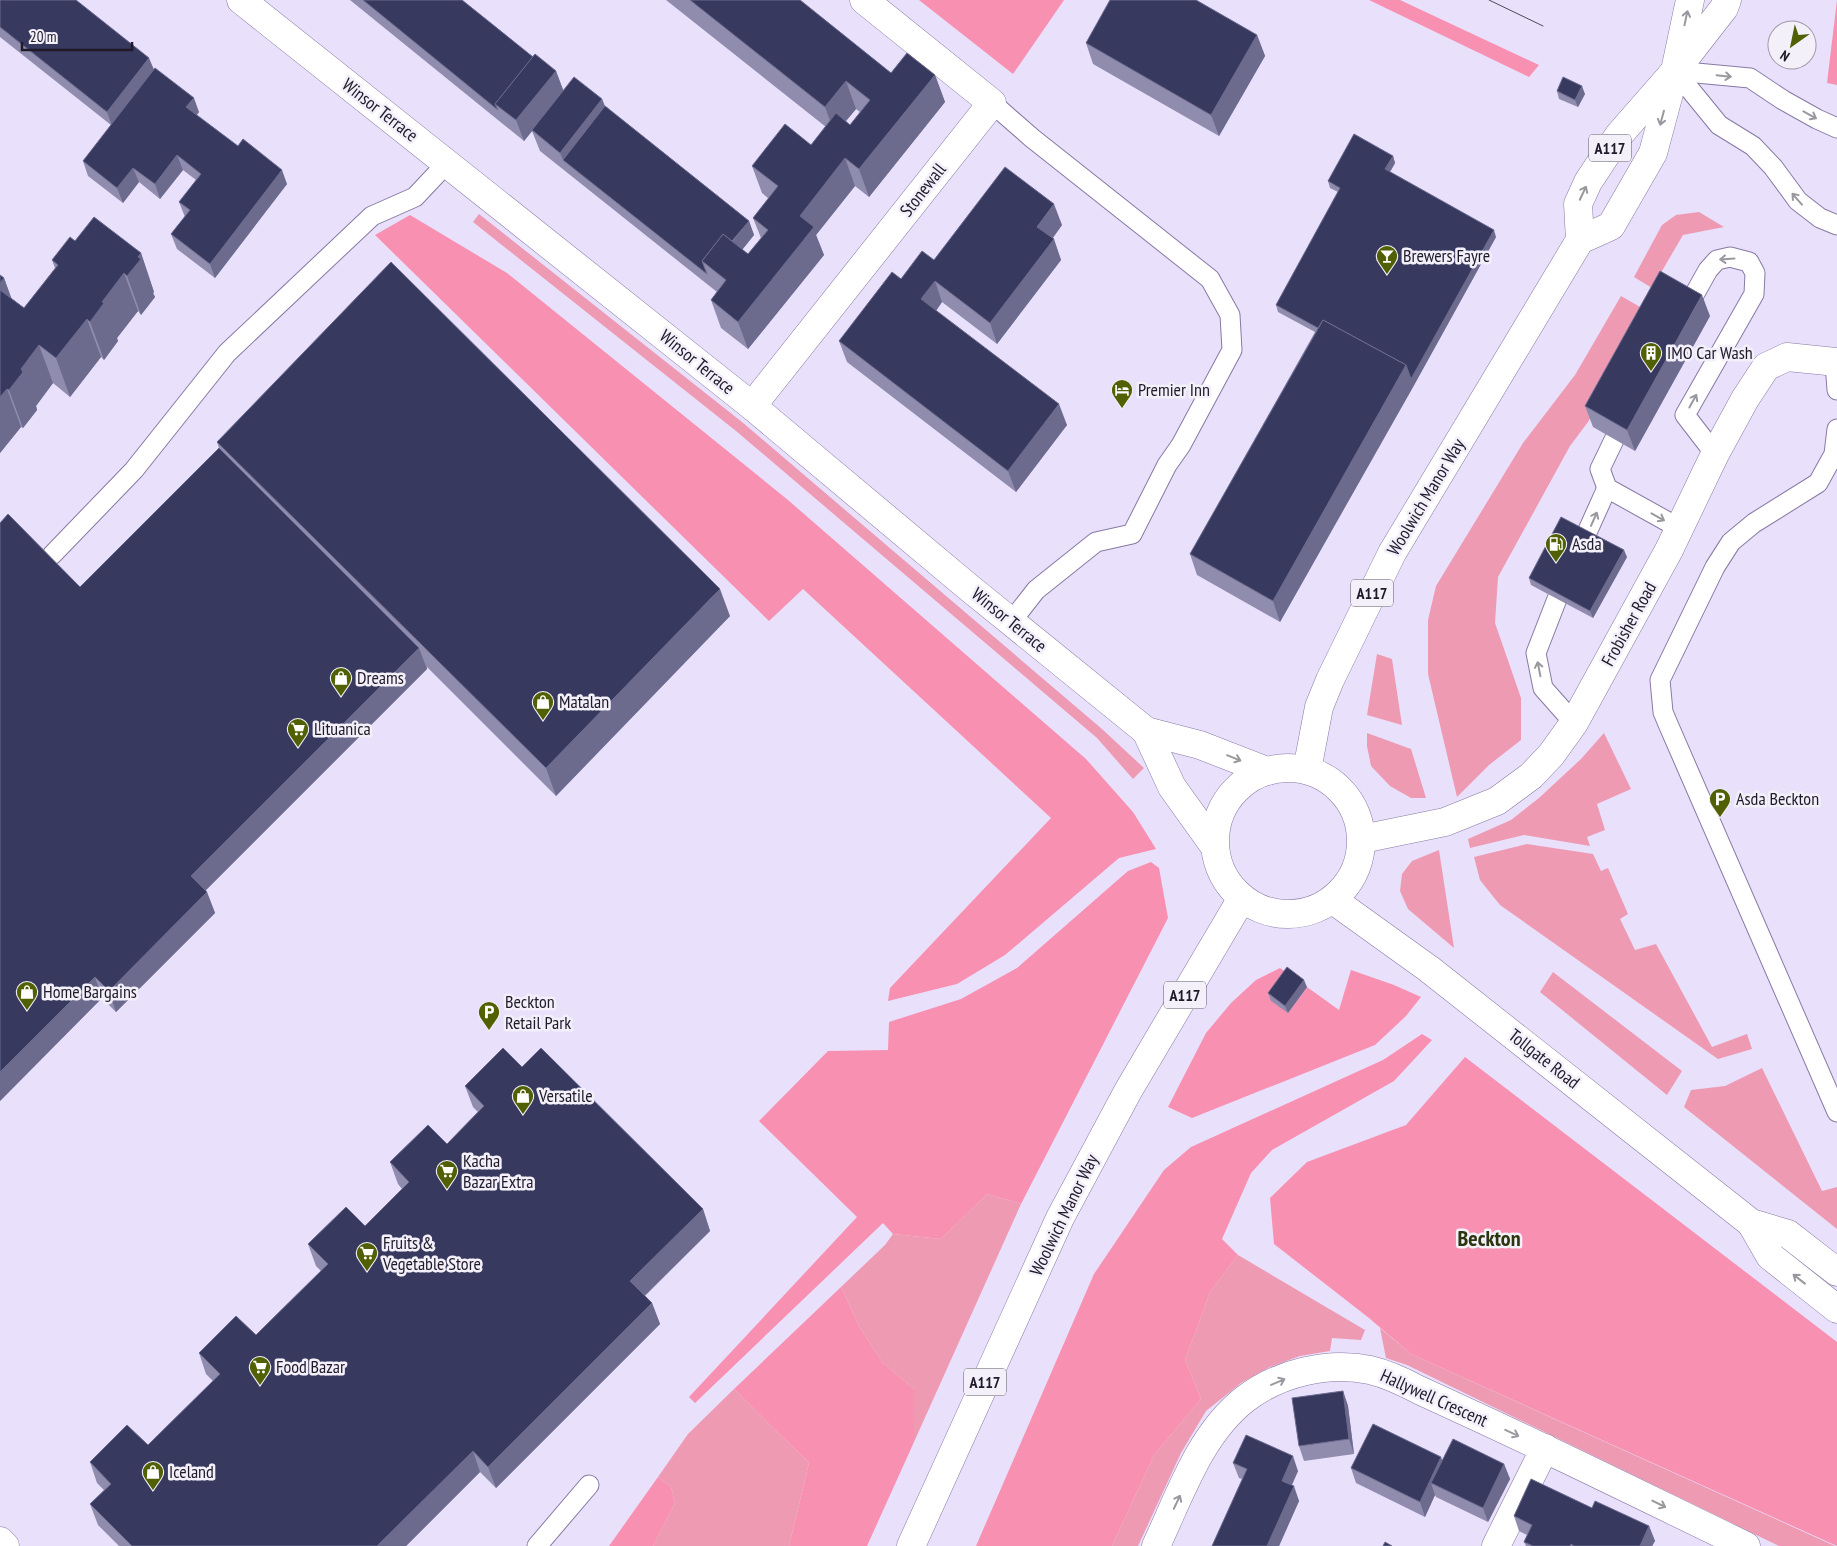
<svg xmlns="http://www.w3.org/2000/svg" width="1837" height="1546" viewBox="0 0 1837 1546" font-family="'PT Sans Narrow',sans-serif">
<style>
.green{fill:#ee9ab3}
.forest{fill:#f890b1}
.lines{fill:none;stroke-linecap:round;stroke-linejoin:round}
.lane-casing{stroke:#8879a4;stroke-width:21}
.street-casing{stroke:#8879a4;stroke-width:29}
.secondary-casing{stroke:#8879a4;stroke-width:29}
.primary-casing{stroke:#8879a4;stroke-width:29}
.lane{stroke:#fff;stroke-width:19}
.street{stroke:#fff;stroke-width:28}
.secondary{stroke:#fff;stroke-width:28}
.primary{stroke:#fff;stroke-width:28}
.tram{stroke:#4e485b;stroke-width:1}
.wall{fill:#908cae;fill-rule:evenodd}
.shaded-wall{fill:#6c6b8e}
.building{fill:#37395f;stroke:#6c6b8e}
.oneway{stroke:#9a989f}
.labels{text-anchor:middle;stroke-width:5;stroke-linejoin:round;paint-order:stroke}
.shield{fill:#f3f0fa;stroke:#5f5a68;stroke-width:1}
.shield-label{font-size:16px;font-weight:bold;fill:#1f192a}
.street-label{font-size:18px;fill:#1f192a;stroke:#f3f0fa}
.poi-label{font-size:18px;fill:#1f192a;stroke:#f3f0fa;text-anchor:start}
.district-label{font-size:22px;font-weight:bold;fill:#2d350f;stroke:#f3f0fa}
</style>
<rect width="100%" height="100%" fill="#e9e0fc"/>
<g class="green">
<polygon points="1699,212 1724,227 1683,235 1652,288 1634,277 1662,225 1676,215"/>
<polygon points="479,214 742,422 1102,729 1144,768 1133,779 1097,738 736,431 473,222"/>
<polygon points="1621,296 1649,312 1588,422 1570,446 1498,577 1495,623 1521,698 1521,740 1489,765 1457,797 1428,674 1428,620 1436,586 1523,443 1575,375"/>
<polygon points="1377,654 1392,659 1402,725 1367,715"/>
<polygon points="1367,733 1411,749 1426,798 1411,798 1390,786 1371,766 1367,746"/>
<polygon points="1604,733 1631,789 1597,804 1605,830 1587,837 1590,846 1524,835 1470,848 1468,839 1511,820 1539,798 1581,759"/>
<polygon points="1527,844 1593,854 1601,871 1608,868 1628,914 1620,919 1635,950 1656,944 1712,1047 1747,1034 1752,1049 1718,1059 1500,905 1480,880 1474,857"/>
<polygon points="1439,850 1454,948 1408,909 1400,891 1402,874 1412,861"/>
<polygon points="1553,972 1682,1071 1667,1095 1540,992"/>
<polygon points="1762,1068 1822,1191 1837,1187 1837,1229 1684,1107 1691,1090 1725,1086"/>
<polygon points="987,1194 1021,1204 914,1442 914,1389 882,1362 859,1326 841,1287 885,1245 893,1234 941,1239"/>
<polygon points="1238,1255 1365,1330 1361,1340 1332,1338 1330,1351 1300,1356 1270,1367 1241,1383 1206,1411 1181,1453 1138,1546 1112,1546 1154,1455 1201,1399 1185,1360 1210,1292"/>
<polygon points="1380,1328 1411,1354 1835,1546 1779,1546 1407,1365 1386,1358"/>
<polygon points="734,1389 809,1463 789,1546 653,1546 675,1503 671,1487 658,1477 688,1434"/>
</g>
<g class="forest">
<polygon points="919,0 1064,0 1013,74"/>
<polygon points="1369,0 1400,0 1539,65 1529,77"/>
<polygon points="1837,0 1837,85 1827,83"/>
<polygon points="410,215 507,273 788,500 1086,759 1133,812 1156,849 1119,858 1005,955 957,984 888,1001 890,988 1051,818 803,589 769,621 375,235"/>
<polygon points="1151,862 1159,868 1168,918 1021,1204 987,1194 941,1239 893,1234 883,1223 695,1403 689,1397 857,1217 759,1121 828,1051 888,1050 889,1022 961,999 1017,968 1128,871"/>
<polygon points="1280,968 1290,975 1288,1013 1307,987 1339,1010 1351,970 1394,985 1421,997 1406,1016 1375,1045 1192,1118 1168,1107 1206,1033 1231,1003 1256,980"/>
<polygon points="1422,1034 1432,1040 1394,1081 1272,1150 1251,1173 1222,1239 1238,1255 1210,1292 1185,1360 1201,1399 1154,1455 1112,1546 976,1546 1094,1274 1164,1170 1191,1147 1383,1060"/>
<polygon points="1465,1057 1837,1342 1837,1546 1411,1354 1369,1318 1274,1244 1270,1198 1307,1162 1406,1125"/>
<polygon points="841,1287 859,1326 882,1362 914,1389 914,1442 867,1546 789,1546 809,1463 734,1389"/>
<polygon points="658,1477 671,1487 675,1503 653,1546 609,1546"/>
</g>
<g class="lines">
<g class="lane-casing">
<g id="lane">
<polyline points="1675,71 1719,125 1753,146 1773,167 1798,201 1820,218 1837,225"/>
<polyline points="1675,71 1750,78 1783,100 1817,119 1837,128"/>
<polyline points="992,103 1032,138 1210,279 1230,315 1232,350 1181,445 1167,465 1132,534 1096,542 1036,590 1011,622"/>
<polyline points="1689,304 1708,270 1717,260 1730,257 1749,262 1755,273 1754,294 1685,415 1715,454"/>
<polyline points="1835,363 1837,390"/>
<polyline points="1837,429 1834,454 1818,483 1754,523 1731,542 1715,567 1660,680 1663,712 1668,724 1837,1112"/>
<polyline points="1614,440 1600,469 1607,488 1679,528"/>
<polyline points="52,555 134,470 227,353 372,216 415,197 447,163"/>
<polyline points="1574,723 1543,688 1536,653 1557,599 1607,488"/>
<polyline points="537,1546 589,1485"/>
</g>
</g>
<g class="street-casing">
<g id="street">
<polyline points="241,0 752,406 967,586 1146,731 1200,745 1267,771"/>
<polyline points="752,406 992,103 864,0"/>
<polyline points="1146,731 1172,787 1215,847"/>
<polyline points="1362,839 1445,822 1497,801 1531,776 1551,755 1574,723 1669,550 1715,454 1745,399 1766,367 1787,357 1837,362"/>
<polyline points="0,1541 5,1546"/>
<path d="M1156,1546C1180,1495 1200,1434 1245,1399C1279,1373 1328,1361 1370,1370C1387,1374 1404,1382 1419,1390C1441,1400 1462,1410 1484,1420C1572,1461 1659,1504 1746,1546"/>
<polyline points="1496,1546 1545,1448"/>
</g>
</g>
<g class="secondary-casing">
<g id="secondary">
<polyline points="1333,900 1429,969 1751,1223 1788,1234 1837,1272"/>
<polyline points="1751,1223 1770,1256 1837,1309"/>
</g>
</g>
<g class="primary-casing">
<g id="primary">
<polyline points="1580,240 1578,204 1588,182 1619,135 1675,71 1724,8 1727,0"/>
<circle cx="1288" cy="841" r="73"/>
<polyline points="1307,770 1319,707 1330,680 1392,553 1580,240 1611,226 1653,153 1675,71 1690,0"/>
<polyline points="911,1546 1060,1218 1128,1091 1242,898"/>
</g>
</g>
<use href="#lane" class="lane"/>
<use href="#street" class="street"/>
<use href="#secondary" class="secondary"/>
<use href="#primary" class="primary"/>
<polyline class="tram" points="1489,0 1543,26"/>
</g>
<g class="wall">
<polygon points="0,0 154,70 199,112 197,115 287,184 215,278 177,249 171,234 185,217 179,202 196,180 183,170 160,199 139,182 123,203 88,176 83,161 111,125 0,37"/>
<path d="M350,0H462L533,57L556,71L563,91L602,99L605,106L749,221L754,235L742,250L748,254L761,238L753,218L769,199L762,193L752,166L811,145L826,127L666,0H800L891,73L935,75L945,102L869,197L855,186L816,235L824,255L748,349L721,328L711,300L717,292L540,151L532,131L524,141ZM856,109L860,112L850,125L846,121Z"/>
<polygon points="1257,35 1265,56 1219,136 1093,64 1086,43"/>
<polygon points="1557,91 1585,94 1578,107 1559,99"/>
<polygon points="1393,156 1395,163 1390,172 1496,237 1413,387 1280,622 1197,575 1190,554 1315,332 1278,312 1276,305 1338,192 1330,188 1328,181"/>
<polygon points="1062,225 1053,238 1061,260 997,344 942,302 936,311 1067,425 1016,492 847,362 839,341 901,279 934,260"/>
<polygon points="75,241 141,253 154,292 153,293 155,297 141,315 138,311 117,338 118,341 104,360 101,357 70,397 53,383 36,406 37,410 23,428 21,427 0,453 0,275 4,278 11,298 24,308 55,268 52,260"/>
<polygon points="1710,316 1635,451 1593,427 1585,406"/>
<polygon points="217,442 730,616 556,796 427,667 427,669 206,890 215,913 116,1012 102,998 0,1101 0,523 80,587 219,448"/>
<polygon points="1627,557 1593,618 1531,585 1529,578"/>
<polygon points="1307,987 1288,1013 1271,1001 1268,993"/>
<polygon points="522,1067 703,1209 710,1231 645,1296 652,1303 660,1324 496,1488 480,1472 406,1546 119,1546 98,1525 90,1504 104,1490 97,1483 90,1462 148,1445 213,1381 206,1374 199,1353 256,1335 321,1271 316,1266 308,1244 365,1226 402,1189 398,1184 390,1162 447,1144 478,1112 473,1107 465,1086"/>
<polygon points="1343,1391 1348,1406 1354,1454 1304,1461 1299,1446"/>
<polygon points="1442,1460 1504,1464 1510,1479 1488,1522 1436,1497 1435,1495 1425,1517 1356,1483 1351,1468"/>
<polygon points="1233,1463 1298,1471 1292,1485 1299,1501 1279,1546 1212,1546 1242,1479 1239,1478"/>
<polygon points="1592,1508 1649,1526 1655,1541 1652,1546 1526,1546 1524,1542 1527,1535 1519,1531 1514,1516"/>
</g>
<g class="shaded-wall">
<polygon points="1257,35 1265,56 1219,136 1211,115"/>
<polygon points="149,58 155,72 112,126 107,112"/>
<polygon points="556,71 564,92 524,141 516,120"/>
<polygon points="935,75 945,102 869,197 859,169"/>
<polygon points="846,81 856,109 835,134 825,107"/>
<polygon points="1582,86 1585,94 1578,107 1575,100"/>
<polygon points="194,98 199,112 191,121 186,107"/>
<polygon points="602,99 610,120 563,160 560,153"/>
<polygon points="177,155 183,170 160,199 155,184"/>
<polygon points="1393,156 1395,163 1387,177 1385,169"/>
<polygon points="845,158 855,186 816,235 824,255 748,349 738,322 800,216"/>
<polygon points="133,168 139,182 123,203 117,188"/>
<polygon points="282,170 287,184 215,278 210,264"/>
<polygon points="1054,204 1062,225 1045,248 1037,227"/>
<polygon points="749,221 754,235 721,276 711,268"/>
<polygon points="1494,230 1496,237 1413,387 1280,622 1273,601 1406,365"/>
<polygon points="1054,239 1061,260 997,344 990,323"/>
<polygon points="141,253 154,292 153,293 155,297 141,315 127,276"/>
<polygon points="124,273 138,311 117,338 118,341 104,360 90,322 102,302"/>
<polygon points="4,278 18,316 0,297 0,283"/>
<polygon points="935,281 942,302 929,321 921,299"/>
<polygon points="1702,295 1710,316 1635,451 1627,430"/>
<polygon points="87,319 101,357 70,397 56,358"/>
<polygon points="39,345 53,383 36,406 37,410 23,428 9,390 21,369"/>
<polygon points="7,389 21,427 0,453 0,397"/>
<polygon points="1059,404 1067,425 1016,492 1008,471"/>
<polygon points="1624,550 1627,557 1593,618 1590,611"/>
<polygon points="720,589 730,616 556,796 546,768"/>
<polygon points="419,648 427,669 199,897 191,876"/>
<polygon points="207,892 215,913 116,1012 109,991"/>
<polygon points="95,977 102,998 0,1101 0,1072"/>
<polygon points="1304,980 1307,987 1288,1013 1285,1006"/>
<polygon points="703,1209 710,1231 638,1302 630,1281"/>
<polygon points="652,1303 660,1324 496,1488 488,1467"/>
<polygon points="1343,1391 1348,1406 1354,1454 1349,1439"/>
<polygon points="473,1451 480,1472 406,1546 377,1546"/>
<polygon points="1293,1456 1298,1471 1287,1495 1282,1481"/>
<polygon points="1441,1457 1447,1472 1431,1483 1435,1495 1425,1517 1420,1502"/>
<polygon points="1504,1464 1510,1479 1488,1522 1483,1508"/>
<polygon points="1294,1486 1299,1501 1279,1546 1267,1546"/>
<polygon points="1649,1526 1655,1541 1652,1546 1640,1546"/>
</g>
<g class="building">
<polygon points="0,0 76,0 149,58 107,112 0,27"/>
<polygon points="363,0 462,0 533,57 495,104 498,110"/>
<polygon points="690,0 800,0 891,73 907,53 935,75 859,169 845,158 800,216 814,227 738,322 711,300 726,280 702,261 723,234 748,254 768,230 753,218 778,186 752,166 785,124 811,145 836,113 850,125 870,100 846,81 825,107"/>
<polygon points="1110,0 1196,0 1257,35 1211,115 1086,43"/>
<polygon points="535,54 556,71 516,120 495,104"/>
<polygon points="155,68 194,98 186,107 238,146 243,139 282,170 210,264 171,234 190,210 179,202 201,174 177,155 155,184 133,168 117,188 83,161"/>
<polygon points="574,77 602,99 560,153 532,130"/>
<polygon points="1563,77 1582,86 1575,100 1557,91"/>
<polygon points="605,106 749,221 732,241 723,234 702,261 707,274 563,160"/>
<polygon points="1354,134 1393,156 1385,169 1494,230 1411,379 1406,365 1323,320 1318,328 1276,305 1340,188 1328,181"/>
<polygon points="1005,167 1054,204 1037,227 1054,239 990,323 935,281 921,299 1059,404 1008,471 839,341 892,272 901,279 922,251 934,260"/>
<polygon points="94,217 141,253 138,257 141,259 127,276 124,273 102,302 104,303 90,322 87,319 56,358 39,345 21,369 23,372 9,390 7,389 0,397 0,290 24,308 58,265 52,260 70,237 75,241"/>
<polygon points="391,262 720,589 546,768 217,442"/>
<polygon points="1660,271 1702,295 1627,430 1585,406"/>
<polygon points="0,275 4,278 0,283"/>
<polygon points="1323,320 1406,365 1273,601 1190,554"/>
<polygon points="219,448 419,648 191,876 207,892 109,991 95,977 0,1072 0,523 8,514 80,587"/>
<polygon points="1561,517 1624,550 1590,611 1529,578"/>
<polygon points="1287,967 1304,980 1285,1006 1268,993"/>
<polygon points="503,1048 522,1067 541,1048 703,1209 630,1281 652,1303 488,1467 473,1451 377,1546 132,1546 90,1504 111,1484 90,1462 127,1425 148,1445 220,1374 199,1353 236,1316 256,1335 328,1264 308,1244 346,1207 365,1226 409,1182 390,1162 428,1125 447,1144 484,1106 465,1086"/>
<polygon points="1343,1391 1349,1439 1299,1446 1292,1398"/>
<polygon points="1373,1424 1441,1457 1420,1502 1351,1468"/>
<polygon points="1246,1435 1293,1456 1282,1481 1294,1486 1267,1546 1212,1546 1247,1469 1233,1463"/>
<polygon points="1453,1439 1504,1464 1483,1508 1431,1483"/>
<polygon points="1531,1479 1592,1508 1595,1501 1649,1526 1640,1546 1574,1546 1571,1544 1570,1546 1533,1546 1524,1542 1532,1525 1514,1516"/>
<polygon points="1385,1542 1392,1546 1383,1546"/>
</g>
<defs><path id="oneway-shaft" d="M-6 0H5M1.5-3L5.5 0L1.5 3" fill="none" stroke-width="1.6" stroke-linecap="round" stroke-linejoin="round" transform="scale(1.25)"/></defs>
<g class="oneway">
<use href="#oneway-shaft" transform="translate(1686 18) rotate(-78)"/>
<use href="#oneway-shaft" transform="translate(1724 76) rotate(6)"/>
<use href="#oneway-shaft" transform="translate(1810 115) rotate(29)"/>
<use href="#oneway-shaft" transform="translate(1662 118) rotate(105)"/>
<use href="#oneway-shaft" transform="translate(1583 193) rotate(-65)"/>
<use href="#oneway-shaft" transform="translate(1797 199) rotate(-131)"/>
<use href="#oneway-shaft" transform="translate(1727 259) rotate(176)"/>
<use href="#oneway-shaft" transform="translate(1693 401) rotate(-61)"/>
<use href="#oneway-shaft" transform="translate(1658 517) rotate(29)"/>
<use href="#oneway-shaft" transform="translate(1594 519) rotate(-66)"/>
<use href="#oneway-shaft" transform="translate(1539 669) rotate(-101)"/>
<use href="#oneway-shaft" transform="translate(1234 758) rotate(22)"/>
<use href="#oneway-shaft" transform="translate(1799 1279) rotate(-142)"/>
<use href="#oneway-shaft" transform="translate(1278 1382) rotate(-23)"/>
<use href="#oneway-shaft" transform="translate(1512 1433) rotate(25)"/>
<use href="#oneway-shaft" transform="translate(1177 1502) rotate(-65)"/>
<use href="#oneway-shaft" transform="translate(1659 1504) rotate(26)"/>
</g>
<defs>
<g id="bar-pin" transform="scale(1.125)"><path d="M0 17L-7.5 6A9.5 9.5 0 1 1 7.5 6Z" fill="#506003" stroke="#f3f0fa"/><path d="M-6-5H6L.8 .8V4.5H3.5V6h-7V4.5H-.8V.8Z" fill="#fff"/></g>
<g id="building-pin" transform="scale(1.125)"><path d="M0 17L-7.5 6A9.5 9.5 0 1 1 7.5 6Z" fill="#506003" stroke="#f3f0fa"/><path d="M-4-6H4V6H1V3H-1V6H-4ZM-2.5-4.3h1.7v1.8h-1.7ZM.8-4.3h1.7v1.8H.8ZM-2.5-1h1.7V.8h-1.7ZM.8-1h1.7V.8H.8Z" fill="#fff"/></g>
<g id="hotel-pin" transform="scale(1.125)"><path d="M0 17L-7.5 6A9.5 9.5 0 1 1 7.5 6Z" fill="#506003" stroke="#f3f0fa"/><path d="M-6-4.5h1.5V1H6V5H4.5V3h-9V5H-6ZM-4 0a1.8 1.8 0 1 1 3.6 0ZM.5 0V-2.5h3Q6-2.5 6 0Z" fill="#fff"/></g>
<g id="fuel-pin" transform="scale(1.125)"><path d="M0 17L-7.5 6A9.5 9.5 0 1 1 7.5 6Z" fill="#506003" stroke="#f3f0fa"/><path d="M-5.5-6h7V0h2V4h1.3V-2.5L3-4.5l.8-.8L6-3V5H2.5V1h-1V6h-7ZM-4.2-4.7v3.2H.2V-4.7Z" fill="#fff"/></g>
<g id="shop-pin" transform="scale(1.125)"><path d="M0 17L-7.5 6A9.5 9.5 0 1 1 7.5 6Z" fill="#506003" stroke="#f3f0fa"/><path d="M-5-2.5h2.3a2.7 3.5 0 0 1 5.4 0H5L5.5 6h-11ZM-1.5-2.5h3a1.5 2.3 0 0 0-3 0Z" fill="#fff"/></g>
<g id="supermarket-pin" transform="scale(1.125)"><path d="M0 17L-7.5 6A9.5 9.5 0 1 1 7.5 6Z" fill="#506003" stroke="#f3f0fa"/><path d="M-6-5.5h2.5l.6 2H6L4.5 2H-2.5L-4.4-4H-6ZM-1.5 3.2a1.3 1.3 0 1 0 .1 0ZM3 3.2a1.3 1.3 0 1 0 .1 0Z" fill="#fff"/></g>
<g id="parking-pin" transform="scale(1.125)"><path d="M0 17L-7.5 6A9.5 9.5 0 1 1 7.5 6Z" fill="#506003" stroke="#f3f0fa"/><path d="M-3.5-5.5H1a3.5 3.5 0 0 1 0 7H-1V5.5H-3.5ZM-1-3.4V-.6H.8a1.4 1.4 0 0 0 0-2.8Z" fill="#fff"/></g>
</defs>
<g fill-rule="evenodd">
<use href="#bar-pin" x="1387" y="256"/>
<use href="#building-pin" x="1651" y="353"/>
<use href="#hotel-pin" x="1122" y="390"/>
<use href="#fuel-pin" x="1556" y="544"/>
<use href="#shop-pin" x="341" y="678"/>
<use href="#shop-pin" x="543" y="702"/>
<use href="#supermarket-pin" x="298" y="729"/>
<use href="#parking-pin" x="1720" y="799"/>
<use href="#shop-pin" x="27" y="992"/>
<use href="#parking-pin" x="489" y="1012"/>
<use href="#shop-pin" x="523" y="1096"/>
<use href="#supermarket-pin" x="447" y="1171"/>
<use href="#supermarket-pin" x="367" y="1253"/>
<use href="#supermarket-pin" x="260" y="1367"/>
<use href="#shop-pin" x="153" y="1472"/>
</g>
<g class="labels">
<g class="shield">
<rect x="1589" y="134.5" width="42" height="27" rx="4"/>
<rect x="1351" y="579.5" width="42" height="27" rx="4"/>
<rect x="1164" y="981.5" width="42" height="27" rx="4"/>
<rect x="964" y="1368.5" width="42" height="27" rx="4"/>
</g>
<g class="shield-label">
<text x="1610" y="154">A117</text>
<text x="1372" y="599">A117</text>
<text x="1185" y="1001">A117</text>
<text x="985" y="1388">A117</text>
</g>
<g class="street-label">
<text transform="translate(380 110) rotate(38)" y="6">Winsor Terrace</text>
<text transform="translate(923 190) rotate(-52)" y="6">Stonewall</text>
<text transform="translate(697 362) rotate(39)" y="6">Winsor Terrace</text>
<text transform="translate(1426 497) rotate(-59)" y="6">Woolwich Manor Way</text>
<text transform="translate(1009 620) rotate(39)" y="6">Winsor Terrace</text>
<text transform="translate(1629 624) rotate(-61)" y="6">Frobisher Road</text>
<text transform="translate(1544 1059) rotate(38)" y="6">Tollgate Road</text>
<text transform="translate(1064 1215) rotate(-64)" y="6">Woolwich Manor Way</text>
<text transform="translate(1434 1398) rotate(24)" y="6">Hallywell Crescent</text>
</g>
<g class="poi-label">
<text x="1403" y="262">Brewers Fayre</text>
<text x="1667" y="359">IMO Car Wash</text>
<text x="1138" y="396">Premier Inn</text>
<text x="1572" y="550">Asda</text>
<text x="357" y="684">Dreams</text>
<text x="559" y="708">Matalan</text>
<text x="314" y="735">Lituanica</text>
<text x="1736" y="805">Asda Beckton</text>
<text x="43" y="998">Home Bargains</text>
<text x="505" y="1008">Beckton<tspan x="505" dy="21">Retail Park</tspan></text>
<text x="539" y="1102">Versatile</text>
<text x="463" y="1167">Kacha<tspan x="463" dy="21">Bazar Extra</tspan></text>
<text x="383" y="1249">Fruits &amp;<tspan x="383" dy="21">Vegetable Store</tspan></text>
<text x="276" y="1373">Food Bazar</text>
<text x="169" y="1478">Iceland</text>
</g>
<g class="district-label">
<text x="1489" y="1246">Beckton</text>
</g>
</g>
<g transform="translate(1792 45) rotate(213)"><circle r="24" fill="#f3f0fa" stroke="#9e9aa7"/>
<path d="M0-4L9 19L0 12L-9 19Z" fill="#506003"/>
<text y="-8" font-size="14" font-weight="bold" text-anchor="middle" fill="#1f192a">N</text>
</g>
<path d="M22 42v8h110v-8" fill="none" stroke="#1f192a" stroke-width="2.5"/>
<text x="30" y="42" font-size="15" fill="#1f192a" stroke="#f3f0fa" stroke-width="4" paint-order="stroke">20 m</text>
</svg>
